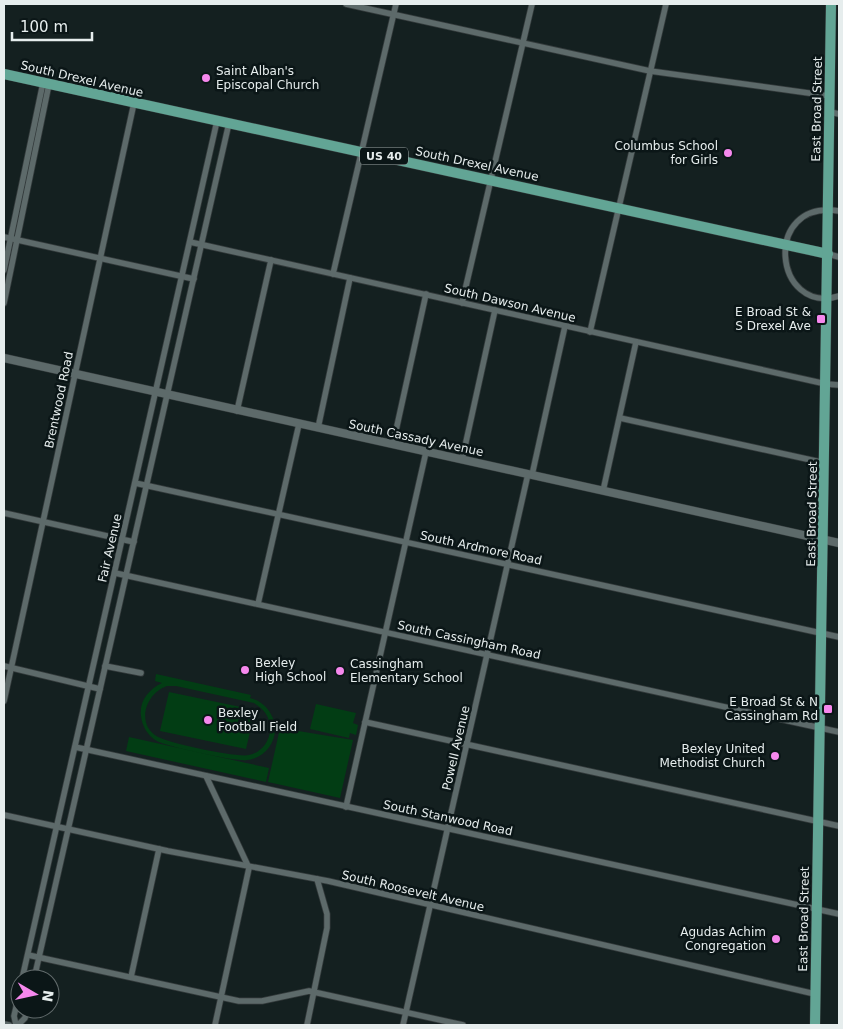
<svg xmlns="http://www.w3.org/2000/svg" width="843" height="1029" viewBox="0 0 843 1029" font-family="'DejaVu Sans',sans-serif">
<style>
.green{fill:#023d14;fill-rule:evenodd}
.lines{fill:none;stroke-linecap:round;stroke-linejoin:round}
.minor-casing{stroke:#343b3c;stroke-width:7}
.tertiary-casing{stroke:#343b3c;stroke-width:9}
.primary-casing{stroke:#343b3c;stroke-width:11}
.minor{stroke:#5d6a6a;stroke-width:5.5}
.tertiary{stroke:#5d6a6a;stroke-width:8}
.primary{stroke:#62a595;stroke-width:10}
.poi-dot{fill:#f688ed;stroke:#0b1617;stroke-width:2}
.labels{text-anchor:middle;stroke-width:5;stroke-linejoin:round;paint-order:stroke}
.shield{fill:#0b1617;stroke:#a4acad;stroke-width:1}
.shield-label{font-size:11px;font-weight:bold;fill:#e6eded}
.poi-label{font-size:12px;fill:#e6eded;stroke:#0b1617;text-anchor:end}
.street-label{font-size:12px;fill:#e6eded;stroke:#0b1617}
</style>
<rect width="100%" height="100%" fill="#142020"/>
<g class="green">
<path d="M156,674L251,695L250,698C262,701 270,709 274,721C279,739 266,758 247,760C236,762 168,747 157,741C148,736 142,726 141,716C139,701 149,689 162,683L155,681ZM167,686H176L254,703C265,710 271,718 270,731C269,743 260,753 249,755C237,758 169,743 158,737C135,724 146,693 167,686Z"/>
<polygon points="169,692 255,710 246,749 160,731"/>
<polygon points="316,704 356,713 353,723 358,725 356,735 350,733 349,738 310,729"/>
<polygon points="280,728 353,740 340,798 268,782"/>
<polygon points="129,737 269,768 266,782 126,751"/>
</g>
<g class="lines">
<g class="minor-casing">
<g id="minor">
<polyline points="346,4 650,71 830,96"/>
<polyline points="830,112 839,114"/>
<path d="M839,211C761,199 774,316 839,296"/>
<polyline points="4,237 194,279"/>
<polyline points="190,242 826,384 839,385"/>
<polyline points="828,254 839,257"/>
<polyline points="4,270 43,83"/>
<polyline points="333,274 396,4"/>
<polyline points="4,303 49,84"/>
<polyline points="462,303 532,4"/>
<polyline points="590,332 666,4"/>
<polyline points="237,411 271,260"/>
<polyline points="620,418 825,463"/>
<polyline points="318,428 350,278"/>
<polyline points="393,444 426,294"/>
<polyline points="462,460 495,310"/>
<polyline points="532,475 565,326"/>
<polyline points="135,483 839,637"/>
<polyline points="603,491 636,342"/>
<polyline points="4,513 134,542"/>
<polyline points="115,573 839,732"/>
<polyline points="258,604 299,424"/>
<polyline points="4,666 100,689"/>
<polyline points="105,666 141,673"/>
<polyline points="4,701 134,103"/>
<polyline points="365,722 839,826"/>
<polyline points="75,747 839,914"/>
<polyline points="206,776 249,868 215,1025"/>
<polyline points="346,807 426,452"/>
<polyline points="4,815 168,851 328,881 815,994"/>
<polyline points="28,955 239,1001 262,1001 309,991 463,1025"/>
<polyline points="131,977 159,849"/>
<polyline points="22,979 217,121"/>
<polyline points="34,979 229,123"/>
<polyline points="4,1024 9,1025"/>
<polyline points="16,1025 14,1016 20,990"/>
<polyline points="18,1025 25,1018 27,1009"/>
<polyline points="307,1025 327,928 327,914 317,879"/>
<polyline points="403,1025 528,474"/>
</g>
</g>
<g class="tertiary-casing">
<polyline id="tertiary" points="4,358 839,543"/>
</g>
<g class="primary-casing">
<g id="primary">
<polyline points="4,74 828,254"/>
<polyline points="815,1025 831,4"/>
</g>
</g>
<use href="#minor" class="minor"/>
<use href="#tertiary" class="tertiary"/>
<use href="#primary" class="primary"/>
</g>
<g class="poi-dot">
<circle cx="206" cy="78" r="5"/>
<circle cx="728" cy="153" r="5"/>
<rect x="816" y="314" width="10" height="10" rx="2.5"/>
<circle cx="245" cy="670" r="5"/>
<circle cx="340" cy="671" r="5"/>
<rect x="823" y="704" width="10" height="10" rx="2.5"/>
<circle cx="208" cy="720" r="5"/>
<circle cx="775" cy="756" r="5"/>
<circle cx="776" cy="939" r="5"/>
</g>
<g class="labels">
<rect class="shield" x="360" y="147.5" width="48" height="17" rx="4"/>
<g class="shield-label">
<text x="384" y="160">US 40</text>
</g>
<g class="poi-label">
<text x="216" y="75" text-anchor="start">Saint Alban's<tspan x="216" dy="14">Episcopal Church</tspan></text>
<text x="718" y="150">Columbus School<tspan x="718" dy="14">for Girls</tspan></text>
<text x="811" y="316">E Broad St &amp;<tspan x="811" dy="14">S Drexel Ave</tspan></text>
<text x="255" y="667" text-anchor="start">Bexley<tspan x="255" dy="14">High School</tspan></text>
<text x="350" y="668" text-anchor="start">Cassingham<tspan x="350" dy="14">Elementary School</tspan></text>
<text x="818" y="706">E Broad St &amp; N<tspan x="818" dy="14">Cassingham Rd</tspan></text>
<text x="218" y="717" text-anchor="start">Bexley<tspan x="218" dy="14">Football Field</tspan></text>
<text x="765" y="753">Bexley United<tspan x="765" dy="14">Methodist Church</tspan></text>
<text x="766" y="936">Agudas Achim<tspan x="766" dy="14">Congregation</tspan></text>
</g>
<g class="street-label">
<text transform="translate(82 79) rotate(13)" y="4">South Drexel Avenue</text>
<text transform="translate(817 109) rotate(-89)" y="4">East Broad Street</text>
<text transform="translate(477 164) rotate(12)" y="4">South Drexel Avenue</text>
<text transform="translate(510 303) rotate(13)" y="4">South Dawson Avenue</text>
<text transform="translate(59 400) rotate(-78)" y="4">Brentwood Road</text>
<text transform="translate(416 438) rotate(12)" y="4">South Cassady Avenue</text>
<text transform="translate(812 514) rotate(-89)" y="4">East Broad Street</text>
<text transform="translate(110 548) rotate(-77)" y="4">Fair Avenue</text>
<text transform="translate(481 548) rotate(12)" y="4">South Ardmore Road</text>
<text transform="translate(469 640) rotate(12)" y="4">South Cassingham Road</text>
<text transform="translate(456 748) rotate(-77)" y="4">Powell Avenue</text>
<text transform="translate(448 818) rotate(12)" y="4">South Stanwood Road</text>
<text transform="translate(413 891) rotate(13)" y="4">South Roosevelt Avenue</text>
<text transform="translate(804 919) rotate(-89)" y="4">East Broad Street</text>
</g>
</g>
<rect width="843" height="1029" fill="none" stroke="#e6eded" stroke-width="10"/>
<g transform="translate(35 994) rotate(99)"><circle r="24" fill="#0b1617" stroke="#636c6d"/>
<path d="M0-4L9 19L0 12L-9 19Z" fill="#f688ed"/>
<text y="-8" font-size="14" font-weight="bold" text-anchor="middle" fill="#e6eded">N</text>
</g>
<path d="M12 32v8h80v-8" fill="none" stroke="#e6eded" stroke-width="2.5"/>
<text x="20" y="32" font-size="15" fill="#e6eded" stroke="#0b1617" stroke-width="4" paint-order="stroke">100 m</text>
</svg>
